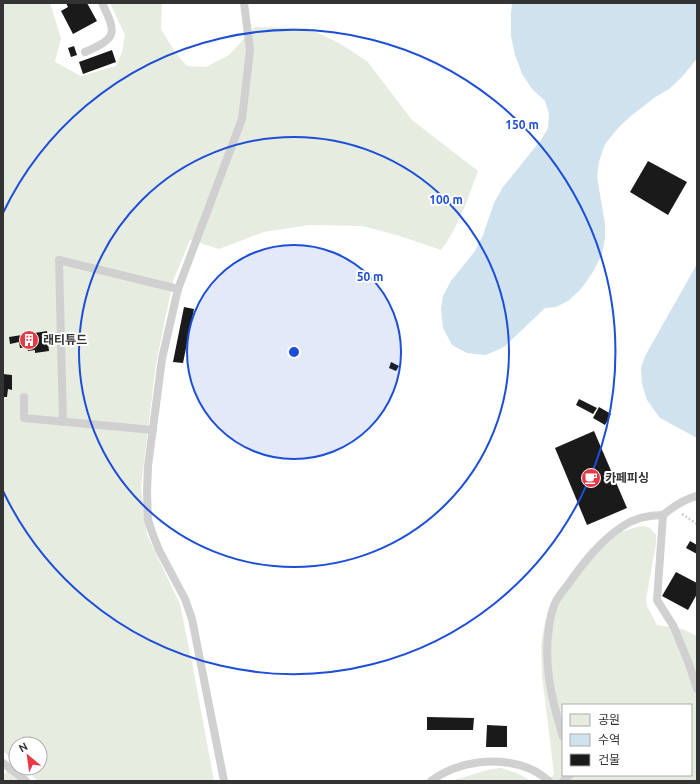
<svg xmlns="http://www.w3.org/2000/svg" width="700" height="784" viewBox="0 0 700 784" font-family="Ubuntu,'Noto Sans KR',sans-serif">
<style>
.green{fill:#e6ecdf;fill-rule:evenodd}
.water{fill:#cfe2ee}
.building{fill:#1a1a1a}
.lines{fill:none;stroke-linecap:round;stroke-linejoin:round}
.path{stroke:#cdcdcd;stroke-width:2.5;stroke-dasharray:2 2;stroke-linecap:butt}
.service{stroke:#d0d0d0;stroke-width:8}
.ring{fill:none;stroke:#1d4ed8;stroke-width:2}
.labels{text-anchor:middle;stroke-width:4;stroke-linejoin:round;paint-order:stroke}
.poi-label{font-size:12px;font-weight:bold;fill:#333;stroke:#fff;text-anchor:start}
.centre{fill:#1d4ed8;stroke:#fff;stroke-width:2}
.ring-label{font-size:12px;text-anchor:middle;font-weight:bold;fill:#1d4ed8;stroke:#fff;stroke-width:4;stroke-linejoin:round;paint-order:stroke}
</style>
<rect width="100%" height="100%" fill="#fff"/>
<g class="green">
<path d="M3,3H50L61,38L55,62L81,76L116,66L122,52L125,35L110,3H162L161,29L175,52L187,66L206,67L229,55L255,27L308,28L339,43L367,61L412,120L478,171C468,198 459,227 441,250L400,236L362,226L309,225L264,232L219,249L190,240L173,281L156,364L141,487L147,535L180,604L194,673L214,781H38L23,768H40V744H16V762L3,751V397H7L8,389H12V375L3,374ZM46,331L49,351L35,353V350L28,351L27,347L20,348L19,342L10,344L9,337Z"/>
<path d="M644,526L650,528L656,535V544L646,599L647,606L657,625L682,629L697,636V781H548L554,774L542,676L541,645L545,622L555,598L590,557L621,532L637,527ZM563,705H691V775H563Z"/>
<path d="M501,768L517,773L531,781H449C467,778 483,769 501,768Z"/>
<polygon points="7,771 19,781 3,781 3,775"/>
</g>
<g class="water">
<polygon points="512,3 697,3 697,58 695,61 682,77 669,89 654,98 631,116 619,127 605,144 599,162 597,177 605,224 605,238 602,254 593,272 581,289 568,301 556,307 545,308 504,347 486,355 467,353 452,345 443,328 441,309 443,296 451,281 475,251 483,235 494,203 503,187 541,140 548,128 549,114 545,101 532,89 522,74 515,55 511,36 511,13"/>
<polygon points="697,264 697,438 660,418 647,400 642,384 641,368 645,356"/>
</g>
<g class="building">
<polygon points="66,3 87,3 97,21 73,34 61,11 68,7"/>
<polygon points="74,46 77,55 71,57 68,48"/>
<polygon points="112,50 116,62 83,74 79,62"/>
<polygon points="648,161 687,182 668,215 630,192"/>
<polygon points="184,307 194,309 183,363 173,362"/>
<polygon points="47,331 49,351 35,353 35,350 28,351 27,347 20,348 19,342 10,344 9,337"/>
<polygon points="391,362 399,366 396,371 389,368"/>
<polygon points="3,374 12,375 12,390 8,389 7,397 3,397"/>
<polygon points="579,399 597,408 593,414 576,405"/>
<polygon points="599,407 611,414 605,425 593,418"/>
<polygon points="594,431 627,508 587,525 555,448"/>
<polygon points="690,541 697,545 697,554 686,548"/>
<polygon points="676,572 697,583 697,594 688,610 662,596"/>
<polygon points="427,717 474,718 473,730 427,730"/>
<polygon points="487,725 507,726 507,747 486,747"/>
</g>
<g class="lines">
<polyline class="path" points="682,514 697,524"/>
<g class="service">
<path d="M85,52C117,38 117,34 102,3"/>
<polyline points="24,397 24,418 153,430"/>
<polyline points="63,422 59,260 178,289"/>
<polyline points="663,515 657,600 674,627 689,664 697,689"/>
<path d="M563,737C552,701 543,664 549,627C550,619 552,610 555,603C558,597 563,591 567,586C583,563 600,541 623,526C635,518 649,515 663,515C674,506 684,499 697,496"/>
<polyline points="3,763 26,781"/>
<polyline points="224,781 192,619 185,599 159,550 153,535 148,520 147,492 148,466 162,359 178,289 242,119 250,50 244,3"/>
<path d="M431,781C458,761 497,756 528,768C536,771 543,776 549,781"/>
<polyline points="563,781 570,775"/>
</g>
</g>
<circle cx="294" cy="352" r="107" fill="#1d4ed8" fill-opacity=".12"/>
<g class="ring">
<circle cx="294" cy="352" r="107"/>
<circle cx="294" cy="352" r="215"/>
<path d="M3 213A322 322 0 1 1 3 491"/>
</g>
<defs>
<g id="building-disc" transform="scale(1)"><circle r="9.5" fill="#e63946" stroke="#fff"/><path d="M-4-6H4V6H1V3H-1V6H-4ZM-2.5-4.3h1.7v1.8h-1.7ZM.8-4.3h1.7v1.8H.8ZM-2.5-1h1.7V.8h-1.7ZM.8-1h1.7V.8H.8Z" fill="#fff"/></g>
<g id="cafe-disc" transform="scale(1)"><circle r="9.5" fill="#e63946" stroke="#fff"/><path d="M-5.5-4.5H6V0H3Q3 3.5 0 3.5H-2.5Q-5.5 3.5-5.5 0ZM3-3.2v2h1.7v-2ZM-6 4.5H4V6H-6Z" fill="#fff"/></g>
</defs>
<g fill-rule="evenodd">
<use href="#building-disc" x="29" y="340"/>
<use href="#cafe-disc" x="591" y="478"/>
</g>
<g class="labels">
<g class="poi-label">
<text x="43" y="344">래티튜드</text>
<text x="605" y="482">카페피싱</text>
</g>
</g>
<circle cx="294" cy="352" r="6" class="centre"/>
<g class="ring-label">
<text x="522" y="129">150 m</text>
<text x="446" y="204">100 m</text>
<text x="370" y="281">50 m</text>
</g>
<rect width="700" height="784" fill="none" stroke="#333333" stroke-width="8"/>
<rect x="562" y="704" width="130" height="72" fill="#ffffff" stroke="#adadad"/>
<rect x="570" y="714" width="20" height="12" fill="#e6ecdf" stroke="#adadad"/>
<text x="598" y="724" font-size="12" fill="#333333">공원</text>
<rect x="570" y="734" width="20" height="12" fill="#cfe2ee" stroke="#adadad"/>
<text x="598" y="744" font-size="12" fill="#333333">수역</text>
<rect x="570" y="754" width="20" height="12" fill="#1a1a1a" stroke="#adadad"/>
<text x="598" y="764" font-size="12" fill="#333333">건물</text>
<g transform="translate(28 756) rotate(331)"><circle r="19" fill="#ffffff" stroke="#adadad"/>
<path d="M0-3L7 15L0 10L-7 15Z" fill="#e63946"/>
<text y="-6" font-size="11" font-weight="bold" text-anchor="middle" fill="#333333">N</text>
</g>
</svg>
